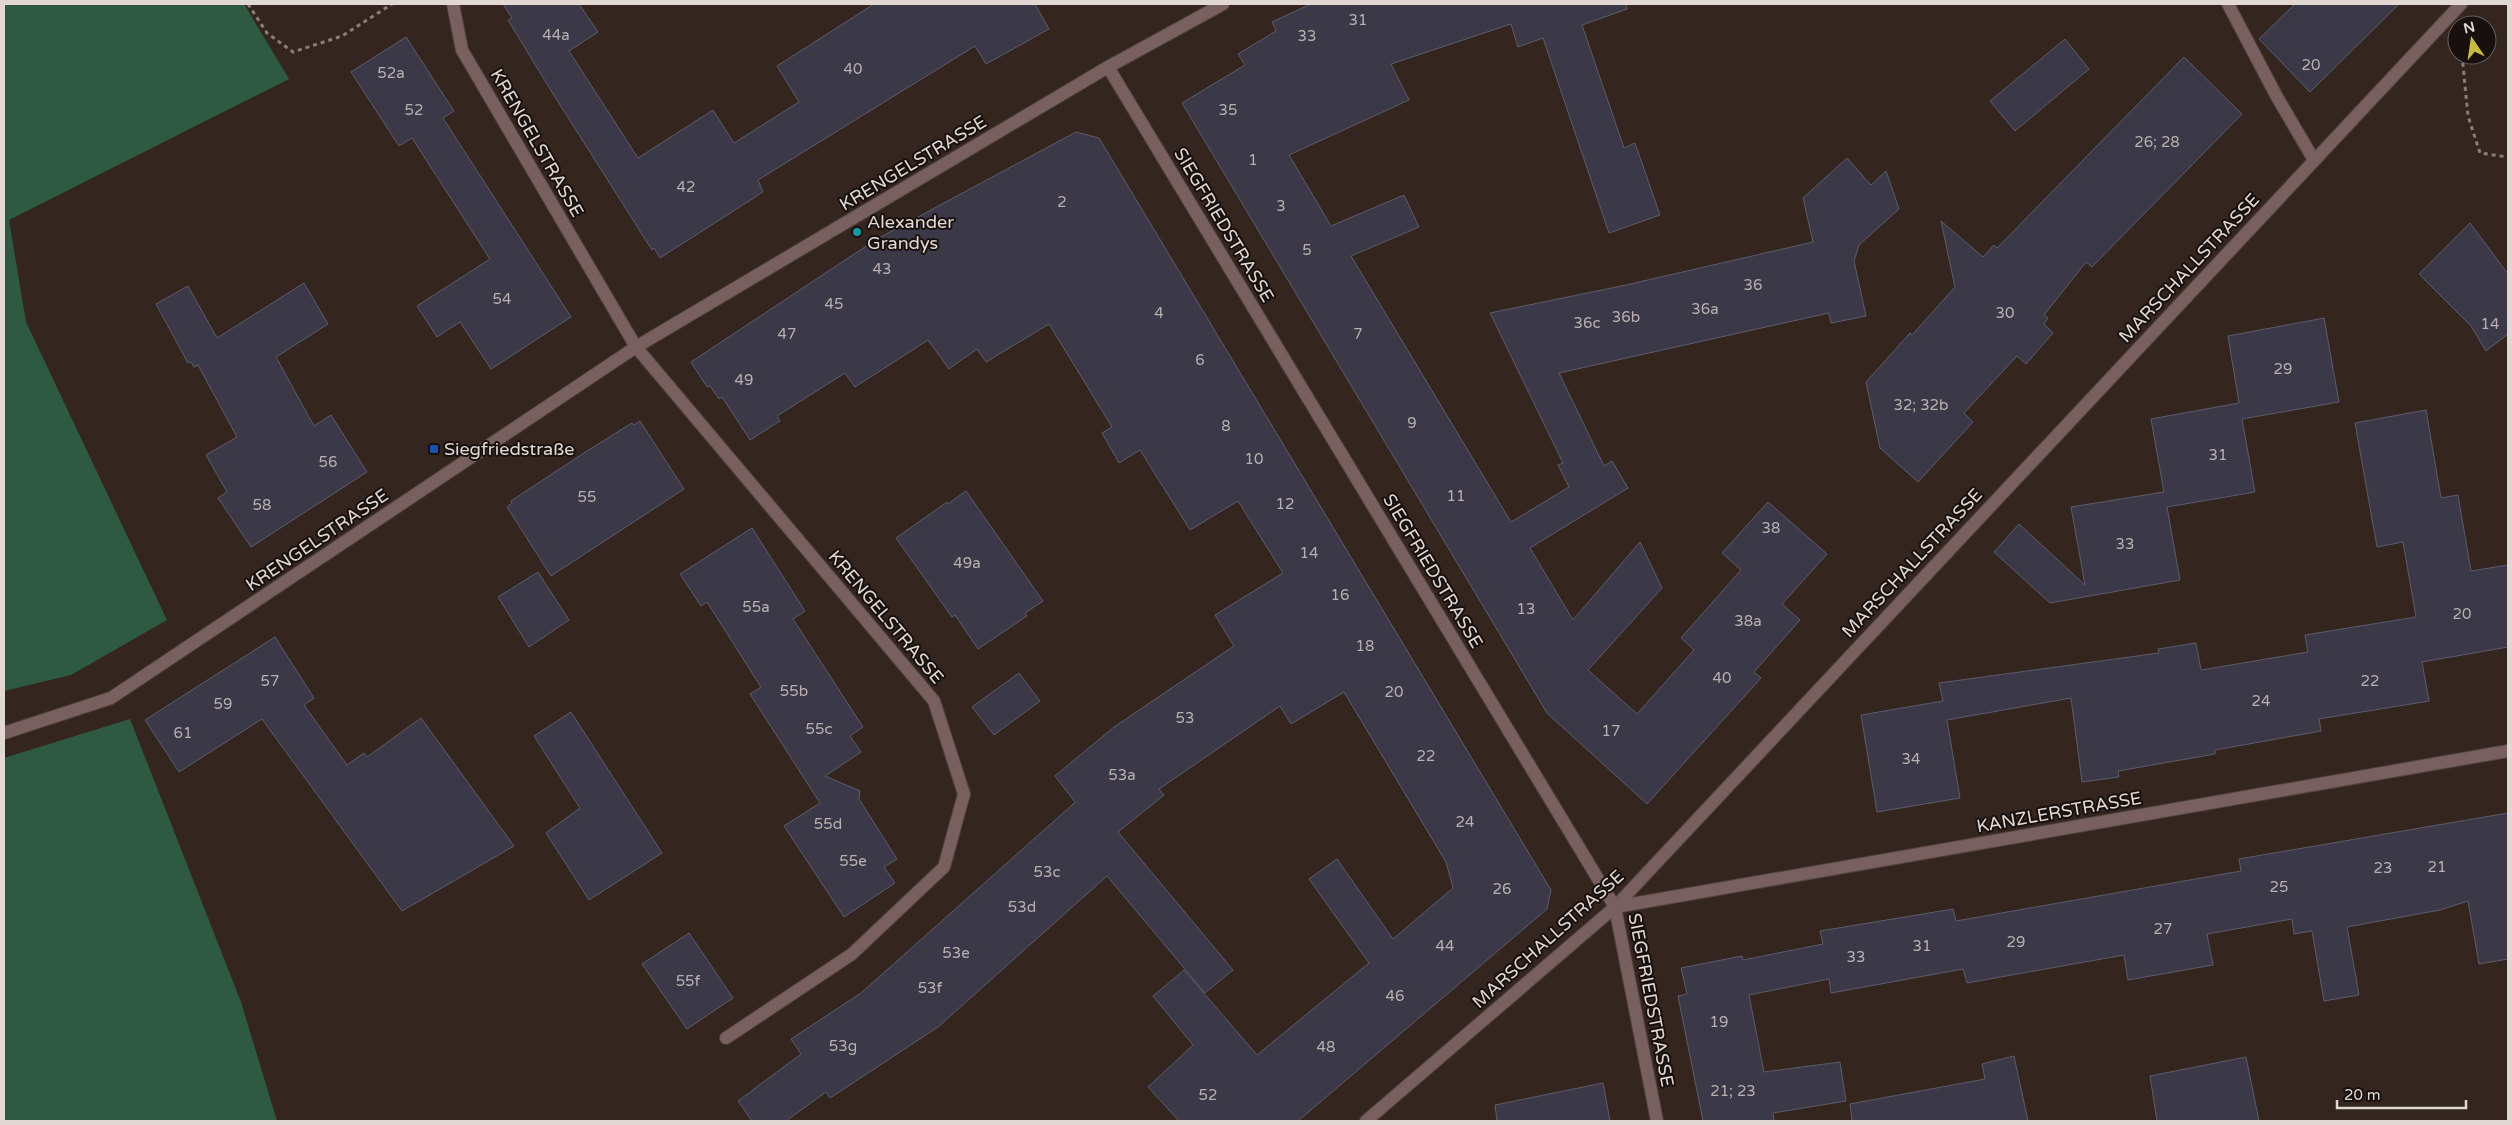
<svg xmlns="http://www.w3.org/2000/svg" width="2512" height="1125" viewBox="0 0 2512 1125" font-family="'Varela Round',sans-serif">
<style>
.green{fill:#2e5a43}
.building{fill:#3b3948;stroke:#5d5c6c}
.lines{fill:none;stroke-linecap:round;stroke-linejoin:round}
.service-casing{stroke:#50423c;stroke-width:14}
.minor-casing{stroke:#50423c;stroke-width:14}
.path{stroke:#8a7e78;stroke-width:3;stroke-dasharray:4 4;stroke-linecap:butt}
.service{stroke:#796060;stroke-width:12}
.minor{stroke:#796060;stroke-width:12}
.culture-dot{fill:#0f9aa8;stroke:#17100e;stroke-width:2}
.transit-dot{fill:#1a4fb4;stroke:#17100e;stroke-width:2}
.labels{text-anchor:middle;stroke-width:4;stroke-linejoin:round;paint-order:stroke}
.number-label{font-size:15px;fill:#b8b0b0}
.street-label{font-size:18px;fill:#e2d8d3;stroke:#17100e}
.poi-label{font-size:18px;fill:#e2d8d3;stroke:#17100e;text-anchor:start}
</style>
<rect width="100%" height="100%" fill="#34261f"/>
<g class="green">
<polygon points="4,4 244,4 289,79 9,220 26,322 167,620 71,675 4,691"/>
<polygon points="130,719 241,1002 277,1121 4,1121 4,758"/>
</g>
<g class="building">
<polygon points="503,4 579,4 598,32 569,51 638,158 713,110 734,143 799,102 777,66 874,4 1035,4 1049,29 986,64 975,46 758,180 763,192 660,258 654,248 652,250 550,89 508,20 512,18"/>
<polygon points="1311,4 1626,4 1627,9 1582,25 1624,148 1635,143 1660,215 1609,233 1543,38 1518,47 1511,24 1391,64 1409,100 1289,155 1331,226 1404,195 1419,227 1351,256 1511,522 1569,487 1558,465 1563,463 1490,313 1626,285 1813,242 1803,198 1847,158 1871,185 1886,171 1899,209 1859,245 1854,261 1866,316 1831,323 1829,313 1559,373 1604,466 1612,461 1628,488 1530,548 1573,620 1640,542 1662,588 1588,670 1637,714 1694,650 1681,638 1741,570 1722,553 1768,502 1827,554 1782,604 1800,620 1754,672 1761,678 1647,804 1547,713 1182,103 1245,65 1238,54 1276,31 1272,22"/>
<polygon points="2295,4 2399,4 2310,92 2259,39"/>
<polygon points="406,37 454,111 443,118 571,317 491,369 460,322 437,337 417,306 490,259 412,138 399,146 351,72"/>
<polygon points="2065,39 2089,69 2015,131 1990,101"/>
<polygon points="2184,57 2242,114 2092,267 2086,262 2044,315 2048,318 2044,324 2053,333 2026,364 2017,356 1964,413 1973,422 1918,482 1880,448 1866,382 1910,333 1912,335 1955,287 1941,221 1983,257 1994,245 1997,248"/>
<polygon points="1076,132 1099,138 1551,890 1547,909 1298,1121 1179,1121 1148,1087 1193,1045 1153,996 1184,970 1257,1055 1369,963 1309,879 1337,859 1393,939 1453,888 1446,862 1344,692 1291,724 1280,706 1159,789 1164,795 1118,832 1233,970 1205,993 1107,876 938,1027 830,1098 826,1092 786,1121 752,1121 738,1101 801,1054 791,1039 861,993 1071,806 1075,802 1055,776 1114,727 1234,646 1215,615 1283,573 1238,501 1190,530 1140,450 1119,463 1102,433 1112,427 1049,324 986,362 977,349 949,369 928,340 855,387 845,373 777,416 780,421 750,440 722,397 719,399 710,386 707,387 691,362 877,239"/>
<polygon points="2470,223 2508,274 2508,334 2486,351 2471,326 2419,274"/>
<polygon points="304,283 328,324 276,357 314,426 331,415 367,472 251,547 218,498 227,492 206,455 237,437 198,365 194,367 191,362 188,363 156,304 188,286 217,338"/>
<polygon points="2324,318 2339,402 2242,419 2255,492 2167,507 2180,580 2050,603 1994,552 2019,524 2085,585 2071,507 2164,492 2151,419 2239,403 2228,336"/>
<polygon points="2426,410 2441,498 2458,495 2471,571 2508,565 2508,647 2422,662 2429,701 2319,719 2321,731 2215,750 2215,754 2118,771 2119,777 2082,782 2071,698 1947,720 1960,798 1877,812 1861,715 1943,701 1939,683 2159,653 2158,649 2196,643 2201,670 2308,652 2305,635 2416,617 2403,542 2377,547 2355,423"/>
<polygon points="640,421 684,489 551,576 507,507 512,503 511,501 587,451 632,423 634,425"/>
<polygon points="966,491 1043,601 1025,613 1027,616 978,649 955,615 952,617 896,538 947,502 948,504"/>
<polygon points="752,528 805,611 793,619 863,727 850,736 861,752 825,776 860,791 859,799 897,859 884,867 895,883 844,917 784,826 820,803 750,694 761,687 707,602 701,606 680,574"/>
<polygon points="538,572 569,620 529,647 498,597"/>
<polygon points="275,637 314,698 304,705 347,765 364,753 367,757 421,718 514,846 402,911 262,719 179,772 145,720"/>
<polygon points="1019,673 1040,701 994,735 972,707"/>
<polygon points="571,712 662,853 589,900 546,833 580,808 534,736"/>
<polygon points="2508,813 2508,959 2479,964 2468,901 2440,910 2347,927 2359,995 2324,1001 2312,931 2294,934 2292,919 2207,934 2213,965 2128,980 2124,955 1967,983 1963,969 1831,993 1829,979 1749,995 1764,1072 1840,1062 1846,1101 1773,1113 1774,1121 1703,1121 1678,996 1687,994 1681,968 1742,956 1743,960 1823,944 1820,931 1953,909 1956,921 2241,871 2239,859"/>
<polygon points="689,933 733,998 687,1029 642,964"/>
<polygon points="2014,1056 2028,1121 1852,1121 1850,1104 1985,1079 1982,1064"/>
<polygon points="2246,1057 2259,1121 2157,1121 2150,1076"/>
<polygon points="1603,1083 1610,1121 1497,1121 1495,1105"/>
</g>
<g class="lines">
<g class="service-casing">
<polyline id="service" points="2228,4 2277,97 2314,160"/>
</g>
<g class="minor-casing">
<g id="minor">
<polyline points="453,4 462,50 636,347 934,701 964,794 944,867 852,954 726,1038"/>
<polyline points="1108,67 1615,907 1657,1121"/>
<polyline points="4,733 111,698 636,347 1108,67 1223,4"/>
<polyline points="1615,907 2508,751"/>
<polyline points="1366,1121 1615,907 2461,4"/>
</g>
</g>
<g class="path">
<polyline points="248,4 267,33 293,52 342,36 392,4"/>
<polyline points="2462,55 2468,116 2480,153 2508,157"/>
</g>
<use href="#service" class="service"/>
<use href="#minor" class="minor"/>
</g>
<circle class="culture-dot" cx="857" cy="232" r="5"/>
<rect class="transit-dot" x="429" y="444" width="10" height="10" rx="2.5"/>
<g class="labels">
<g class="number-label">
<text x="1358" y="25">31</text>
<text x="556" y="40">44a</text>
<text x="1307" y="41">33</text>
<text x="2311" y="70">20</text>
<text x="853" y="74">40</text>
<text x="391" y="78">52a</text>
<text x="414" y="115">52</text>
<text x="1228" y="115">35</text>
<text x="2157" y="147">26; 28</text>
<text x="1253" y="165">1</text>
<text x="686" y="192">42</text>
<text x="1062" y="207">2</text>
<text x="1281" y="211">3</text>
<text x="1307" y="255">5</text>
<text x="882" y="274">43</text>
<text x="1753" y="290">36</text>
<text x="502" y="304">54</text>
<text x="834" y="309">45</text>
<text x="1705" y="314">36a</text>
<text x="1159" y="318">4</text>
<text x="2005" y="318">30</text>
<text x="1626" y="322">36b</text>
<text x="1587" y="328">36c</text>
<text x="2490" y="329">14</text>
<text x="787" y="339">47</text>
<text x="1358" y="339">7</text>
<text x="1200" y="365">6</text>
<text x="2283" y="374">29</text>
<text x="744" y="385">49</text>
<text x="1921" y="410">32; 32b</text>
<text x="1412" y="428">9</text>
<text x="1226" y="431">8</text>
<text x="2218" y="460">31</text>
<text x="1254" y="464">10</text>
<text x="328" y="467">56</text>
<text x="1456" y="501">11</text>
<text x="587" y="502">55</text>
<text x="1285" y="509">12</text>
<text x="262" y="510">58</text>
<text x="1771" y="533">38</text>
<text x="2125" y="549">33</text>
<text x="1309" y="558">14</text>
<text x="967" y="568">49a</text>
<text x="1340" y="600">16</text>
<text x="756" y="612">55a</text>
<text x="1526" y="614">13</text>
<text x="2462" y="619">20</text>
<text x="1748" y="626">38a</text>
<text x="1365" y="651">18</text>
<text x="1722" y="683">40</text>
<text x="270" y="686">57</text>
<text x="2370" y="686">22</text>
<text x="794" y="696">55b</text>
<text x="1394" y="697">20</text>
<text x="2261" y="706">24</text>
<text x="223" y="709">59</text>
<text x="1185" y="723">53</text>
<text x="819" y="734">55c</text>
<text x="1611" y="736">17</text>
<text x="183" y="738">61</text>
<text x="1426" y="761">22</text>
<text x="1911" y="764">34</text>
<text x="1122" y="780">53a</text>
<text x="1465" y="827">24</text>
<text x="828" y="829">55d</text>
<text x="853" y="866">55e</text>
<text x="2437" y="872">21</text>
<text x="2383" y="873">23</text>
<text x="1047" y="877">53c</text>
<text x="2279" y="892">25</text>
<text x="1502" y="894">26</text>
<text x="1022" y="912">53d</text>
<text x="2163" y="934">27</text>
<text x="2016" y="947">29</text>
<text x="1445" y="951">44</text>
<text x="1922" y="951">31</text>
<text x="956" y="958">53e</text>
<text x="1856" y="962">33</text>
<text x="688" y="986">55f</text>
<text x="930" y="993">53f</text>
<text x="1395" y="1001">46</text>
<text x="1719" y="1027">19</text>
<text x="843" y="1051">53g</text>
<text x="1326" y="1052">48</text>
<text x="1733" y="1096">21; 23</text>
<text x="1208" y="1100">52</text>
</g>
<g class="street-label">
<text transform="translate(537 143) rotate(60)" y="6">KRENGELSTRASSE</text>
<text transform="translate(913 163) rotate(-31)" y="6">KRENGELSTRASSE</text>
<text transform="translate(1224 225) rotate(59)" y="6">SIEGFRIEDSTRASSE</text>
<text transform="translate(2189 268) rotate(-47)" y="6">MARSCHALLSTRASSE</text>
<text transform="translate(317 540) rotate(-34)" y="6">KRENGELSTRASSE</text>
<text transform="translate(1912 563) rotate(-47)" y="6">MARSCHALLSTRASSE</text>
<text transform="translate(1433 571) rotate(59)" y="6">SIEGFRIEDSTRASSE</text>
<text transform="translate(886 617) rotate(50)" y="6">KRENGELSTRASSE</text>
<text transform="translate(2059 812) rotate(-10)" y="6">KANZLERSTRASSE</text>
<text transform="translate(1548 939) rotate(-42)" y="6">MARSCHALLSTRASSE</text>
<text transform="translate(1651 1000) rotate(79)" y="6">SIEGFRIEDSTRASSE</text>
</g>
<g class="poi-label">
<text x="867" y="228">Alexander<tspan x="867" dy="21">Grandys</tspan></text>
<text x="444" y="455">Siegfriedstraße</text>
</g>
</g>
<rect width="2512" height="1125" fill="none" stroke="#e2d8d3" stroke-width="10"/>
<g transform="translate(2472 40) rotate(347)"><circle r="24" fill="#17100e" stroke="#68605d"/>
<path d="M0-4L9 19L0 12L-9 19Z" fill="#c8bb3b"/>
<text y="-8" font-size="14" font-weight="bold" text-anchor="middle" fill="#e2d8d3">N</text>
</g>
<path d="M2337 1100v8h129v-8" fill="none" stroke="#e2d8d3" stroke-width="2.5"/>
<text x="2344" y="1100" font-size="15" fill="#e2d8d3" stroke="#17100e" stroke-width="4" paint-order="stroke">20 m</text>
</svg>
